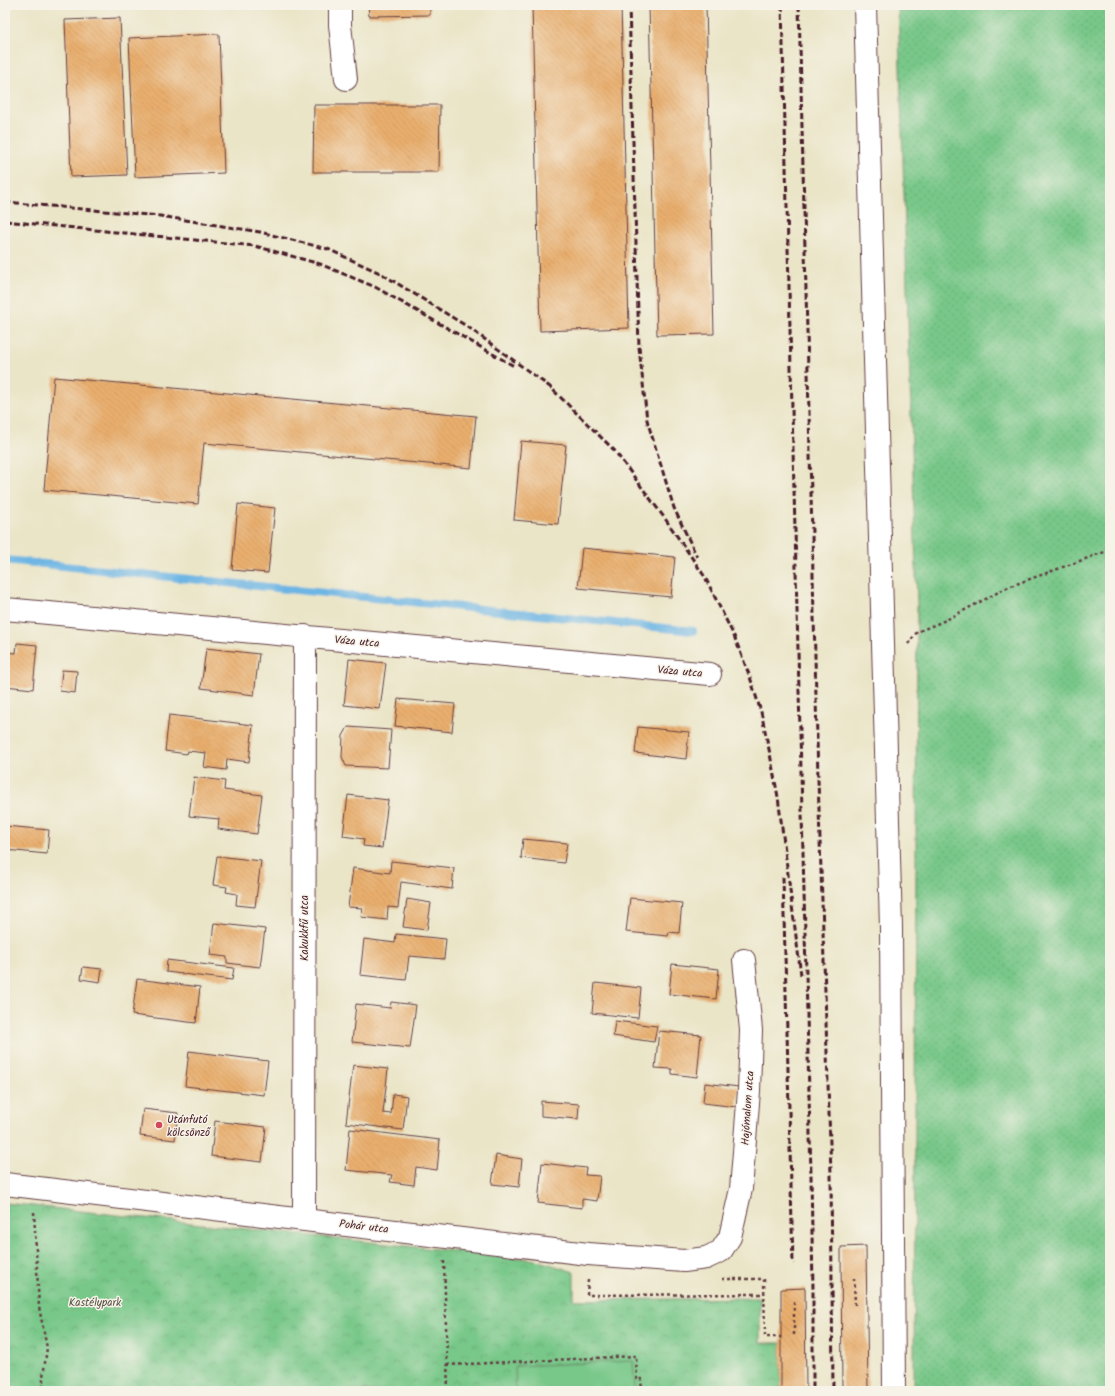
<svg xmlns="http://www.w3.org/2000/svg" width="1115" height="1396" viewBox="0 0 1115 1396" font-family="Kalam,sans-serif">
<style>
.grass{fill:url(#grass-dots);stroke:#61745a}
.park{fill:url(#park-crowns);stroke:#61745a}
.garden{fill:#78c889;stroke:#61745a}
.lines{fill:none;stroke-linecap:round;stroke-linejoin:round}
.stream{stroke:#6db5e4;stroke-width:8}
.building{fill:url(#building-back-hatch)}
.minor-casing{stroke:#623d42;stroke-width:24}
.major-casing{stroke:#623d42;stroke-width:24}
.path{stroke:#623d42;stroke-width:2.5;stroke-dasharray:3 3;stroke-linecap:butt}
.minor{stroke:#fff;stroke-width:22}
.major{stroke:#fff;stroke-width:22}
.rail{stroke:#4a1f2b;stroke-width:3;stroke-dasharray:6 3;stroke-linecap:butt}
.poi-dot{fill:#d1495b;stroke:#f7f3e8;stroke-width:1.5}
.labels{text-anchor:middle;stroke-width:3;stroke-linejoin:round;paint-order:stroke}
.street-label{font-size:11px;fill:#4a1f2b;stroke:#f7f3e8}
.poi-label{font-size:11px;fill:#4a1f2b;stroke:#f7f3e8;text-anchor:start}
.park-label{font-size:11px;fill:#585247;stroke:#f7f3e8}
</style>
<defs>
<pattern id="grass-dots" width="8" height="8" patternUnits="userSpaceOnUse"><rect width="8" height="8" fill="#78c889"/><path d="M2 2h.1M6 6h.1" fill="none" stroke="#69ab76" stroke-width="1.8" stroke-linecap="round"/></pattern>
<pattern id="park-crowns" width="20" height="18" patternUnits="userSpaceOnUse"><rect width="20" height="18" fill="#78c889"/><path d="M2 6a3 3 0 1 1 6 0M12 15a3 3 0 1 1 6 0" fill="none" stroke="#69ab76"/></pattern>
<pattern id="building-back-hatch" width="6" height="6" patternUnits="userSpaceOnUse"><rect width="6" height="6" fill="#e9af6e"/><path d="M-1 5l2 2M0 0l6 6M5-1l2 2" fill="none" stroke="#c9965f"/></pattern>
</defs>
<rect width="100%" height="100%" fill="#f7f3e8"/>
<filter id="ink" filterUnits="userSpaceOnUse"><feTurbulence type="fractalNoise" baseFrequency=".025" numOctaves="2"/><feDisplacementMap in="SourceGraphic" scale="8" xChannelSelector="R" yChannelSelector="G"/><feConvolveMatrix kernelMatrix="1 2 1 2 8 2 1 2 1" color-interpolation-filters="sRGB"/></filter>
<filter id="wash" filterUnits="userSpaceOnUse"><feTurbulence type="fractalNoise" baseFrequency=".012" numOctaves="4" result="noise"/><feDisplacementMap in="SourceGraphic" scale="16" xChannelSelector="R" yChannelSelector="G"/><feGaussianBlur stdDeviation="0.9" result="paint"/><feColorMatrix in="noise" values="0 0 0 0 0 0 0 0 0 0 0 0 0 0 0 0 0 1.4 0 .05"/><feComposite in="paint" operator="in"/></filter>
<g filter="url(#wash)">
<rect width="100%" height="100%" fill="#eae5c7"/>
<polygon class="grass" points="898,5 1110,5 1110,1391 914,1391 917,603"/>
<polygon class="park" points="5,1203 537,1260 574,1272 574,1300 760,1298 760,1343 781,1343 781,1391 5,1391"/>
<polygon class="garden" points="633,1361 635,1391 516,1391 515,1366"/>
<g class="lines">
<polyline class="stream" points="5,560 693,631"/>
</g>
<g id="blocks">
<g class="building">
<polygon points="368,5 430,5 430,15 369,16"/>
<polygon points="532,5 621,5 629,328 540,331"/>
<polygon points="649,5 706,5 714,334 657,335"/>
<polygon points="120,18 127,175 71,177 65,20"/>
<polygon points="219,34 224,173 135,177 129,38"/>
<polygon points="314,105 440,105 439,172 313,172"/>
<polygon points="54,377 476,416 471,468 204,443 198,504 44,490"/>
<polygon points="521,441 566,445 558,524 514,520"/>
<polygon points="238,504 275,508 268,573 232,570"/>
<polygon points="582,548 675,557 671,597 578,588"/>
<polygon points="17,643 37,645 33,689 5,686 5,652 16,653"/>
<polygon points="206,648 259,654 254,695 201,688"/>
<polygon points="349,659 386,663 380,709 344,705"/>
<polygon points="62,670 77,671 75,693 60,691"/>
<polygon points="398,699 455,704 452,732 395,726"/>
<polygon points="169,715 253,725 249,762 227,759 226,770 204,767 206,753 188,751 187,754 165,751"/>
<polygon points="348,727 391,730 388,768 346,766 342,757 343,736"/>
<polygon points="638,727 689,732 686,759 635,753"/>
<polygon points="194,777 225,781 224,790 262,795 257,834 218,829 219,819 189,816"/>
<polygon points="348,795 388,800 382,848 363,846 364,839 343,836"/>
<polygon points="5,826 49,830 47,854 5,850"/>
<polygon points="523,839 567,843 564,863 521,858"/>
<polygon points="217,856 261,861 255,907 236,905 237,894 226,892 227,887 213,885"/>
<polygon points="391,861 454,868 452,889 401,882 398,908 388,907 387,920 361,917 363,908 348,907 353,868 390,873"/>
<polygon points="630,898 682,903 679,933 669,932 668,936 626,932"/>
<polygon points="407,899 431,903 427,930 403,927"/>
<polygon points="214,923 265,929 260,967 227,963 227,957 210,955"/>
<polygon points="396,934 446,939 444,959 409,956 406,980 360,975 364,939 395,943"/>
<polygon points="167,960 234,968 232,980 166,972"/>
<polygon points="672,964 719,969 716,999 669,994"/>
<polygon points="83,967 102,969 100,982 81,979"/>
<polygon points="137,979 200,987 196,1023 132,1015"/>
<polygon points="595,983 641,988 638,1018 592,1013"/>
<polygon points="391,1002 416,1005 410,1048 352,1042 356,1004 390,1008"/>
<polygon points="615,1021 657,1026 654,1042 613,1036"/>
<polygon points="659,1031 701,1035 697,1077 672,1074 672,1069 655,1068"/>
<polygon points="189,1051 268,1061 264,1095 185,1086"/>
<polygon points="353,1065 388,1069 383,1113 391,1114 393,1094 407,1096 403,1130 346,1123"/>
<polygon points="705,1083 739,1087 737,1107 703,1103"/>
<polygon points="541,1101 579,1104 578,1119 541,1116"/>
<polygon points="143,1109 178,1113 175,1140 140,1136"/>
<polygon points="215,1121 266,1127 262,1162 211,1156"/>
<polygon points="350,1129 440,1140 437,1170 416,1167 414,1185 390,1182 392,1175 346,1170"/>
<polygon points="496,1155 522,1159 519,1187 492,1184"/>
<polygon points="542,1163 586,1168 585,1175 600,1176 597,1201 582,1199 582,1208 538,1203"/>
<polygon points="866,1246 868,1391 842,1391 841,1247"/>
<polygon points="805,1288 806,1391 781,1391 781,1289"/>
</g>
</g>
</g>
<g filter="url(#ink)">
<use href="#blocks" fill-opacity="0" stroke="#623d42" stroke-width="1"/>
<g class="lines">
<g class="minor-casing">
<g id="minor">
<polyline points="340,5 340,25 346,79"/>
<polyline points="5,609 710,674"/>
<polyline points="5,1184 588,1254 684,1261 706,1258 721,1251 730,1237 741,1189 749,1091 751,1030 744,960"/>
<polyline points="304,1219 305,636"/>
</g>
</g>
<g class="major-casing">
<polyline id="major" points="865,5 891,928 894,1391"/>
</g>
<g class="path">
<polyline points="908,644 917,632 946,620 1008,587 1110,550"/>
<polyline points="34,1212 39,1307 47,1348 43,1377 43,1391"/>
<polyline points="444,1261 448,1391"/>
<polyline points="854,1278 855,1305"/>
<polyline points="722,1279 764,1279 765,1337 781,1337"/>
<polyline points="588,1280 587,1295 764,1294"/>
<polyline points="794,1302 794,1337"/>
<polyline points="447,1365 636,1356 637,1380 641,1379 642,1391"/>
</g>
<use href="#minor" class="minor"/>
<use href="#major" class="major"/>
<g class="rail">
<polyline points="629,5 639,347 647,420 674,508 697,557"/>
<polyline points="782,5 811,1175 813,1289 813,1391"/>
<polyline points="799,5 818,779 831,1174 833,1391"/>
<polyline points="5,202 160,216 260,232 328,249 382,274 468,327 550,387 614,450 666,520 705,577 734,636 750,677 761,712 770,754 778,797 801,975"/>
<polyline points="5,221 255,246 320,264 375,287 514,366"/>
<polyline points="783,877 793,1264"/>
</g>
</g>
</g>
<circle class="poi-dot" cx="159" cy="1125" r="4"/>
<g class="labels">
<g class="street-label">
<text transform="translate(357 641) rotate(5)" y="4">Váza utca</text>
<text transform="translate(680 671) rotate(5)" y="4">Váza utca</text>
<text transform="translate(304 928) rotate(-90)" y="4">Kakukkfű utca</text>
<text transform="translate(747 1108) rotate(-86)" y="4">Hajómalom utca</text>
<text transform="translate(364 1226) rotate(7)" y="4">Pohár utca</text>
</g>
<g class="poi-label">
<text x="167" y="1123">Utánfutó<tspan x="167" dy="13">kölcsönző</tspan></text>
</g>
<g class="park-label">
<text x="95" y="1306">Kastélypark</text>
</g>
</g>
<rect width="1115" height="1396" fill="none" stroke="#f7f3e8" stroke-width="20"/>
</svg>
